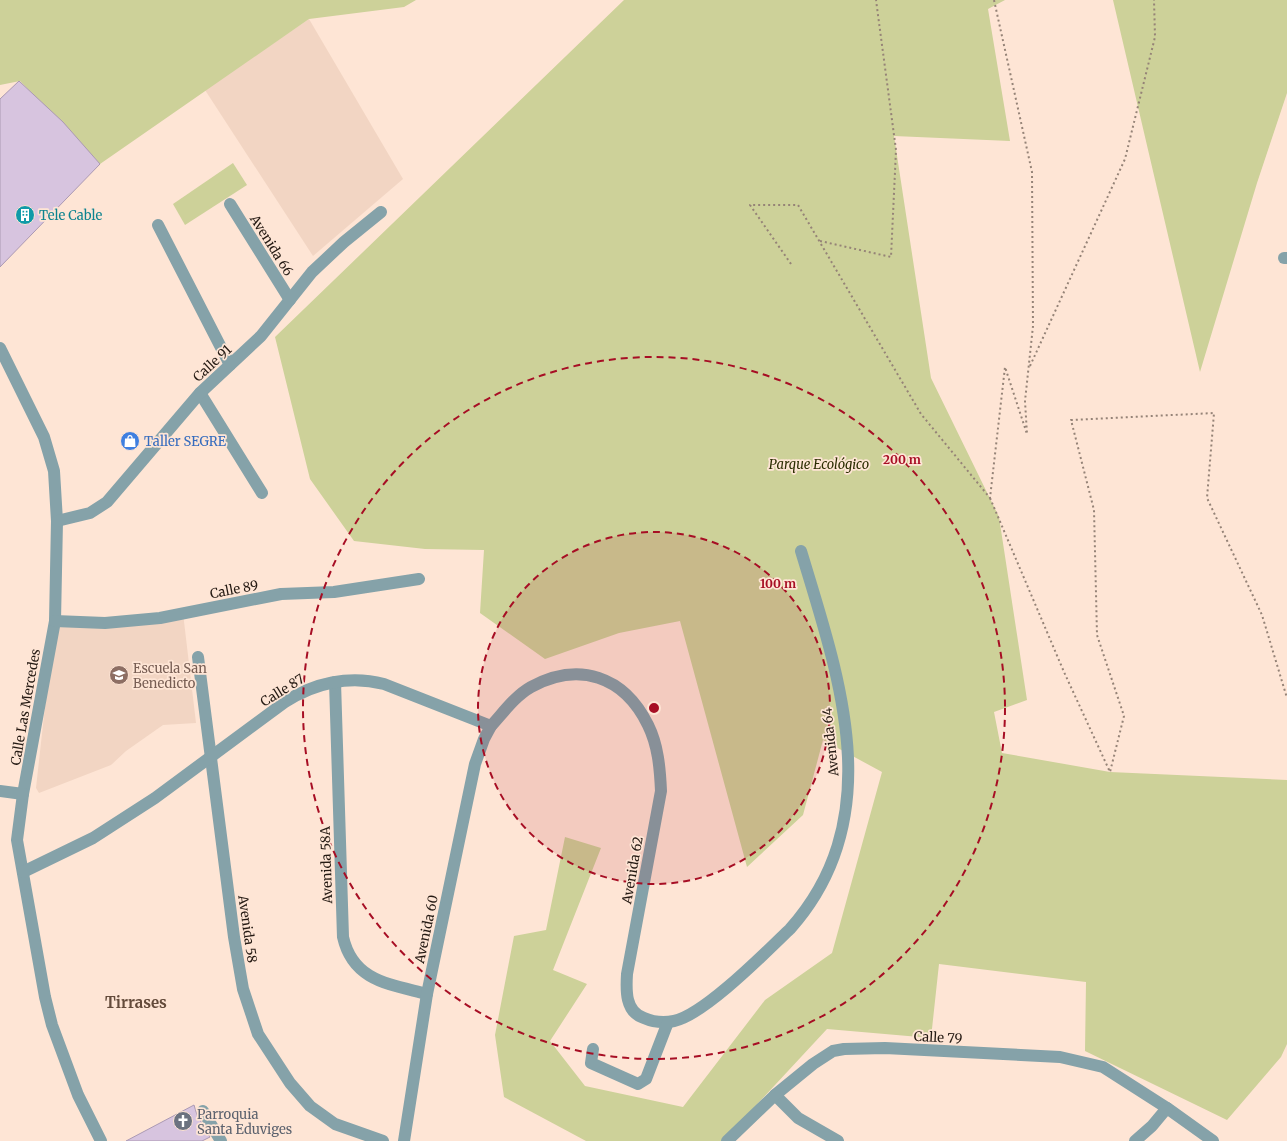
<svg xmlns="http://www.w3.org/2000/svg" width="1287" height="1141" viewBox="0 0 1287 1141" font-family="Merriweather,serif">
<style>
.built{fill:#f2d5c3}
.green{fill:#cdd199}
.building{fill:#d7c4df;stroke:#ab99b3}
.lines{fill:none;stroke-linecap:round;stroke-linejoin:round}
.path{stroke:#958377;stroke-width:2;stroke-dasharray:2 3;stroke-linecap:butt}
.minor{stroke:#85a2a9;stroke-width:12}
.ring{fill:none;stroke:#a70e24;stroke-width:2;stroke-dasharray:7 5}
.labels{text-anchor:middle;stroke-width:3.5;stroke-linejoin:round;paint-order:stroke}
.culture-label{font-size:13px;fill:#0d838f;stroke:#fee5d5;text-anchor:start}
.street-label{font-size:13px;fill:#251a13;stroke:#fee5d5}
.shop-label{font-size:13px;fill:#366cbe;stroke:#fee5d5;text-anchor:start}
.park-label{font-size:13px;font-style:italic;fill:#2b2d01;stroke:#fee5d5}
.education-label{font-size:13px;fill:#785e54;stroke:#fee5d5;text-anchor:start}
.worship-label{font-size:13px;fill:#5b616d;stroke:#fee5d5;text-anchor:start}
.quarter-label{font-size:15px;font-weight:bold;fill:#644b3b;stroke:#fee5d5}
.centre{fill:#a70e24;stroke:#fee5d5;stroke-width:2}
.ring-label{font-size:12px;text-anchor:middle;font-weight:bold;fill:#a70e24;stroke:#fee5d5;stroke-width:3.5;stroke-linejoin:round;paint-order:stroke}
</style>
<rect width="100%" height="100%" fill="#fee5d5"/>
<g class="built">
<polygon points="309,19 403,179 313,256 205,90"/>
<polygon points="183,613 196,723 163,725 126,751 111,765 39,793 36,788 54,625"/>
</g>
<g class="green">
<polygon points="0,0 416,0 404,7 309,19 100,164 20,81 0,85"/>
<polygon points="624,0 1005,0 988,9 1010,141 894,136 931,378 999,517 1027,700 994,712 1002,753 1110,772 1287,780 1287,1044 1281,1057 1227,1120 1085,1051 1086,982 939,964 931,1038 827,1029 723,1141 586,1141 504,1097 495,1035 514,936 546,930 565,837 601,848 553,970 587,984 550,1041 585,1086 683,1107 765,1000 832,953 882,772 823,740 803,815 747,867 680,621 619,633 545,659 480,613 484,550 425,549 354,541 310,479 275,337"/>
<polygon points="1113,0 1287,0 1287,93 1257,183 1200,372"/>
<polygon points="233,163 247,185 185,225 173,204"/>
</g>
<g class="building">
<polygon points="19,81 63,122 100,164 0,267 0,99"/>
<polygon points="194,1105 197,1115 210,1137 202,1141 126,1141"/>
</g>
<g class="lines">
<g class="path">
<polyline points="820,241 891,257 896,150 876,0"/>
<polyline points="791,264 750,205 798,205 921,414 990,498 1005,367 1027,434 1025,401 1033,326 1032,172 994,0"/>
<polyline points="1030,366 1125,159 1155,37 1154,0"/>
<polyline points="990,498 1064,672 1110,772 1124,716 1097,635 1094,510 1071,420 1214,413 1207,498 1262,615 1287,698"/>
</g>
<g class="minor">
<polyline points="230,204 290,300"/>
<polyline points="158,225 230,365"/>
<polyline points="1284,258 1287,258"/>
<polyline points="0,348 44,437 54,471 57,521 55,621 23,794 17,840 45,997 52,1025 78,1095 101,1141"/>
<polyline points="200,393 262,493"/>
<polyline points="57,521 90,513 107,502 200,393 261,336 312,272 344,242 381,212"/>
<polyline points="55,621 105,623 160,618 281,594 334,592 419,579"/>
<polyline points="198,657 234,937 243,989 258,1034 290,1083 310,1106 335,1124 383,1141"/>
<path d="M335,682L343,937C353,981 389,984 427,994"/>
<polyline points="0,791 23,794"/>
<path d="M23,872L93,838L155,798L285,702C314,683 349,675 384,684L491,726C503,713 515,696 531,687C579,661 624,676 648,725C658,745 660,768 661,791L627,974C626,990 625,1012 644,1018C653,1022 664,1023 674,1021C704,1015 766,952 790,929C890,817 839,677 801,551"/>
<polyline points="593,1049 591,1063 638,1084 646,1079 668,1022"/>
<polyline points="775,1095 798,1118 838,1141"/>
<polyline points="203,1111 221,1141"/>
<polyline points="404,1141 427,994 475,764 484,739 491,726"/>
<polyline points="727,1141 775,1095 813,1064 833,1051 844,1049 885,1048 1060,1057 1103,1067 1167,1108 1213,1141"/>
<polyline points="1135,1141 1152,1126 1167,1108"/>
</g>
</g>
<circle cx="654" cy="708" r="176" fill="#a70e24" fill-opacity=".12"/>
<g class="ring">
<circle cx="654" cy="708" r="176"/>
<circle cx="654" cy="708" r="351"/>
</g>
<defs>
<g id="building-disc" transform="scale(1)"><circle r="9.5" fill="#0f9aa8" stroke="#fee5d5"/><path d="M-4-6H4V6H1V3H-1V6H-4ZM-2.5-4.3h1.7v1.8h-1.7ZM.8-4.3h1.7v1.8H.8ZM-2.5-1h1.7V.8h-1.7ZM.8-1h1.7V.8H.8Z" fill="#fff"/></g>
<g id="shop-disc" transform="scale(1)"><circle r="9.5" fill="#3f7fe0" stroke="#fee5d5"/><path d="M-5-2.5h2.3a2.7 3.5 0 0 1 5.4 0H5L5.5 6h-11ZM-1.5-2.5h3a1.5 2.3 0 0 0-3 0Z" fill="#fff"/></g>
<g id="school-disc" transform="scale(1)"><circle r="9.5" fill="#8d6e63" stroke="#fee5d5"/><path d="M0-5L7-2L0 1L-7-2ZM-4 1L0 2.5L4 1V4Q0 6-4 4Z" fill="#fff"/></g>
<g id="church-disc" transform="scale(1)"><circle r="9.5" fill="#6b7280" stroke="#fee5d5"/><path d="M-1.2-6h2.4v3.5h3.3v2.4h-3.3V6h-2.4V-.1h-3.3v-2.4h3.3Z" fill="#fff"/></g>
</defs>
<g fill-rule="evenodd">
<use href="#building-disc" x="25" y="215"/>
<use href="#shop-disc" x="130" y="441"/>
<use href="#school-disc" x="119" y="675"/>
<use href="#church-disc" x="183" y="1121"/>
</g>
<g class="labels">
<g class="culture-label">
<text x="39" y="220">Tele Cable</text>
</g>
<g class="street-label">
<text transform="translate(272 245) rotate(58)" y="5">Avenida 66</text>
<text transform="translate(212 363) rotate(-43)" y="5">Calle 91</text>
<text transform="translate(234 589) rotate(-11)" y="5">Calle 89</text>
<text transform="translate(282 690) rotate(-32)" y="5">Calle 87</text>
<text transform="translate(25 707) rotate(-80)" y="5">Calle Las Mercedes</text>
<text transform="translate(830 742) rotate(-96)" y="5">Avenida 64</text>
<text transform="translate(326 865) rotate(-92)" y="5">Avenida 58A</text>
<text transform="translate(632 870) rotate(-80)" y="5">Avenida 62</text>
<text transform="translate(248 929) rotate(82)" y="5">Avenida 58</text>
<text transform="translate(426 929) rotate(-78)" y="5">Avenida 60</text>
<text transform="translate(938 1037) rotate(3)" y="5">Calle 79</text>
</g>
<g class="shop-label">
<text x="144" y="446">Taller SEGRE</text>
</g>
<g class="park-label">
<text x="819" y="469">Parque Ecológico</text>
</g>
<g class="education-label">
<text x="133" y="673">Escuela San<tspan x="133" dy="15">Benedicto</tspan></text>
</g>
<g class="worship-label">
<text x="197" y="1119">Parroquia<tspan x="197" dy="15">Santa Eduviges</tspan></text>
</g>
<g class="quarter-label">
<text x="136" y="1008">Tirrases</text>
</g>
</g>
<circle cx="654" cy="708" r="6" class="centre"/>
<g class="ring-label">
<text x="902" y="464">200 m</text>
<text x="778" y="588">100 m</text>
</g>
</svg>
